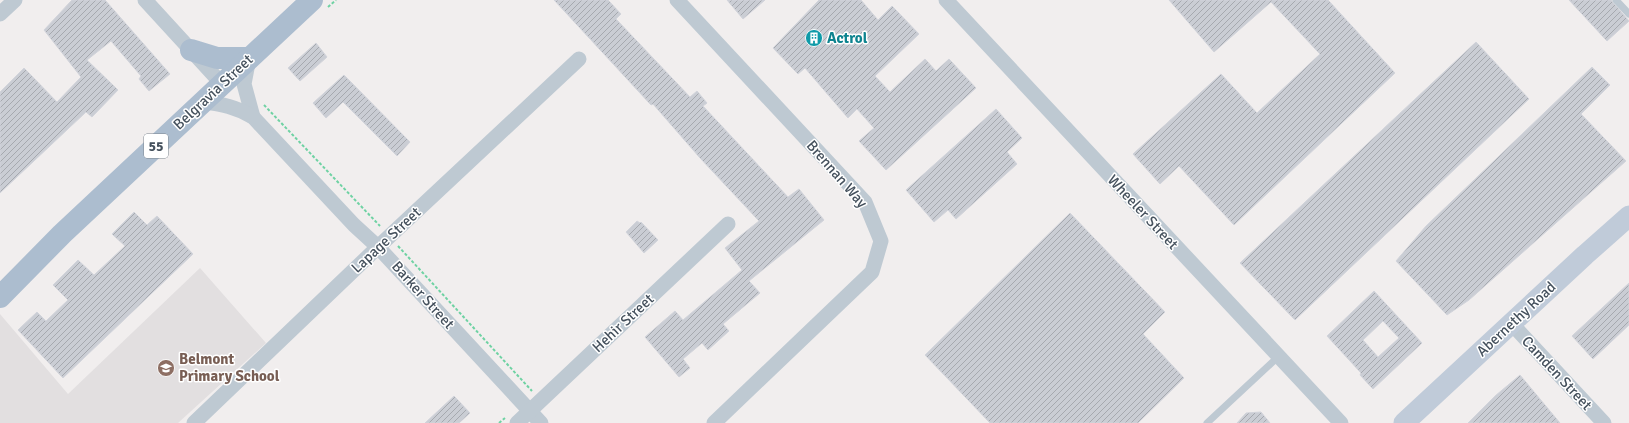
<svg xmlns="http://www.w3.org/2000/svg" width="1629" height="423" viewBox="0 0 1629 423" font-family="Signika,sans-serif">
<style>
.education{fill:#e2dfe0}
.building{fill:url(#building-hatch);stroke:#d2d4db;fill-rule:evenodd}
.lines{fill:none;stroke-linecap:round;stroke-linejoin:round}
.path{stroke:#6fd2a3;stroke-width:2;stroke-dasharray:3 2;stroke-linecap:butt}
.lane{stroke:#bec9d2;stroke-width:7}
.street{stroke:#bec9d2;stroke-width:15}
.secondary{stroke:#c0cbd9;stroke-width:21}
.primary{stroke:#acbdcf;stroke-width:22}
.labels{text-anchor:middle;stroke-width:3;stroke-linejoin:round;paint-order:stroke}
.shield{fill:#fff;stroke:#7d858e;stroke-width:1}
.shield-label{font-size:14px;font-weight:bold;fill:#45515d}
.culture-label{font-size:15px;font-weight:bold;fill:#0d838f;stroke:#fff;text-anchor:start}
.street-label{font-size:15px;fill:#45515d;stroke:#fff}
.education-label{font-size:15px;font-weight:bold;fill:#785e54;stroke:#fff;text-anchor:start}
</style>
<defs>
<pattern id="building-hatch" width="6" height="6" patternUnits="userSpaceOnUse"><rect width="6" height="6" fill="#cacdd4"/><path d="M-1 1l2-2M0 6l6-6M5 7l2-2" fill="none" stroke="#a6a9af"/></pattern>
</defs>
<rect width="100%" height="100%" fill="#f1eeee"/>
<polygon class="education" points="200,268 266,343 178,423 0,423 0,314 68,394"/>
<g class="building">
<polygon points="72,0 105,0 170,74 149,91 139,79 141,76 111,41 87,60 118,90 92,117 86,112 0,193 0,92 24,68 57,102 81,77 44,30"/>
<polygon points="554,0 608,0 621,14 616,19 690,97 697,91 707,103 703,106 788,197 799,189 824,220 749,281 760,293 723,324 729,331 708,350 702,343 683,359 690,368 679,377 645,337 675,311 683,320 742,270 725,248 759,221 700,158 653,104 651,105"/>
<polygon points="727,0 765,0 743,19"/>
<polygon points="819,0 861,0 878,20 892,6 919,34 875,76 890,92 925,59 936,71 949,59 976,88 886,170 859,141 874,128 857,109 848,118 805,68 798,74 773,48"/>
<polygon points="1169,0 1328,0 1395,73 1234,225 1179,166 1160,184 1133,154 1221,74 1257,113 1320,54 1271,2 1214,52"/>
<polygon points="1569,0 1611,0 1629,21 1607,41"/>
<polygon points="1476,42 1529,99 1295,320 1240,263"/>
<polygon points="316,43 327,57 300,81 288,68"/>
<polygon points="1592,67 1610,85 1581,114 1626,161 1469,300 1447,315 1396,261 1426,226"/>
<polygon points="344,75 410,142 397,156 343,102 326,118 313,103"/>
<polygon points="996,109 1022,138 1007,152 1017,164 956,219 948,210 934,222 906,190"/>
<polygon points="134,212 147,225 157,216 193,254 63,378 18,330 37,312 46,321 68,300 53,285 78,260 94,275 125,246 112,234"/>
<polygon points="1070,213 1165,312 1143,334 1184,378 1138,423 990,423 925,355"/>
<polygon points="637,221 640,223 641,222 658,240 644,253 626,232"/>
<polygon points="1629,283 1629,325 1593,359 1572,336"/>
<path d="M1374,291L1422,343L1373,389L1360,375L1361,373L1327,336ZM1383,321L1399,338L1378,357L1363,340Z"/>
<polygon points="1520,375 1560,423 1468,423 1495,396"/>
<polygon points="454,396 470,413 459,423 425,423"/>
<polygon points="1261,412 1270,423 1237,423 1246,413"/>
</g>
<g class="lines">
<g class="path">
<polyline points="328,7 336,0"/>
<polyline points="264,105 380,226"/>
<polyline points="398,246 532,391"/>
<polyline points="499,423 505,418"/>
</g>
<g class="lane">
<polyline points="1616,0 1629,14"/>
<polyline points="1207,423 1278,357"/>
</g>
<g class="street">
<polyline points="145,0 222,84"/>
<polyline points="677,0 865,202 881,241 872,272 714,423"/>
<polyline points="946,0 1341,423"/>
<polyline points="0,14 15,0"/>
<polyline points="249,58 244,84 253,117"/>
<path d="M203,102C222,104 236,107 253,117L354,225L378,247L541,423"/>
<polyline points="1511,323 1604,423"/>
<polyline points="194,423 378,247 579,59"/>
<polyline points="517,423 728,224"/>
</g>
<polyline class="secondary" points="1404,423 1585,255 1629,216"/>
<g class="primary">
<polyline points="191,50 217,58 249,58"/>
<polyline points="0,297 62,234 312,0"/>
</g>
</g>
<defs>
<g id="building-disc" transform="scale(0.9)"><circle r="9.5" fill="#0f9aa8" stroke="#fff"/><path d="M-4-6H4V6H1V3H-1V6H-4ZM-2.5-4.3h1.7v1.8h-1.7ZM.8-4.3h1.7v1.8H.8ZM-2.5-1h1.7V.8h-1.7ZM.8-1h1.7V.8H.8Z" fill="#fff"/></g>
<g id="school-disc" transform="scale(0.9)"><circle r="9.5" fill="#8d6e63" stroke="#fff"/><path d="M0-5L7-2L0 1L-7-2ZM-4 1L0 2.5L4 1V4Q0 6-4 4Z" fill="#fff"/></g>
</defs>
<g fill-rule="evenodd">
<use href="#building-disc" x="814" y="38"/>
<use href="#school-disc" x="166" y="368"/>
</g>
<g class="labels">
<rect class="shield" x="144" y="134" width="24" height="24" rx="3"/>
<g class="shield-label">
<text x="156" y="151">55</text>
</g>
<g class="culture-label">
<text x="827" y="43">Actrol</text>
</g>
<g class="street-label">
<text transform="translate(213 92) rotate(-43)" y="5">Belgravia Street</text>
<text transform="translate(837 174) rotate(49)" y="5">Brennan Way</text>
<text transform="translate(1143 212) rotate(47)" y="5">Wheeler Street</text>
<text transform="translate(386 240) rotate(-43)" y="5">Lapage Street</text>
<text transform="translate(423 295) rotate(48)" y="5">Barker Street</text>
<text transform="translate(1516 319) rotate(-43)" y="5">Abernethy Road</text>
<text transform="translate(623 323) rotate(-43)" y="5">Hehir Street</text>
<text transform="translate(1557 373) rotate(47)" y="5">Camden Street</text>
</g>
<g class="education-label">
<text x="179" y="364">Belmont<tspan x="179" dy="17">Primary School</tspan></text>
</g>
</g>
</svg>
